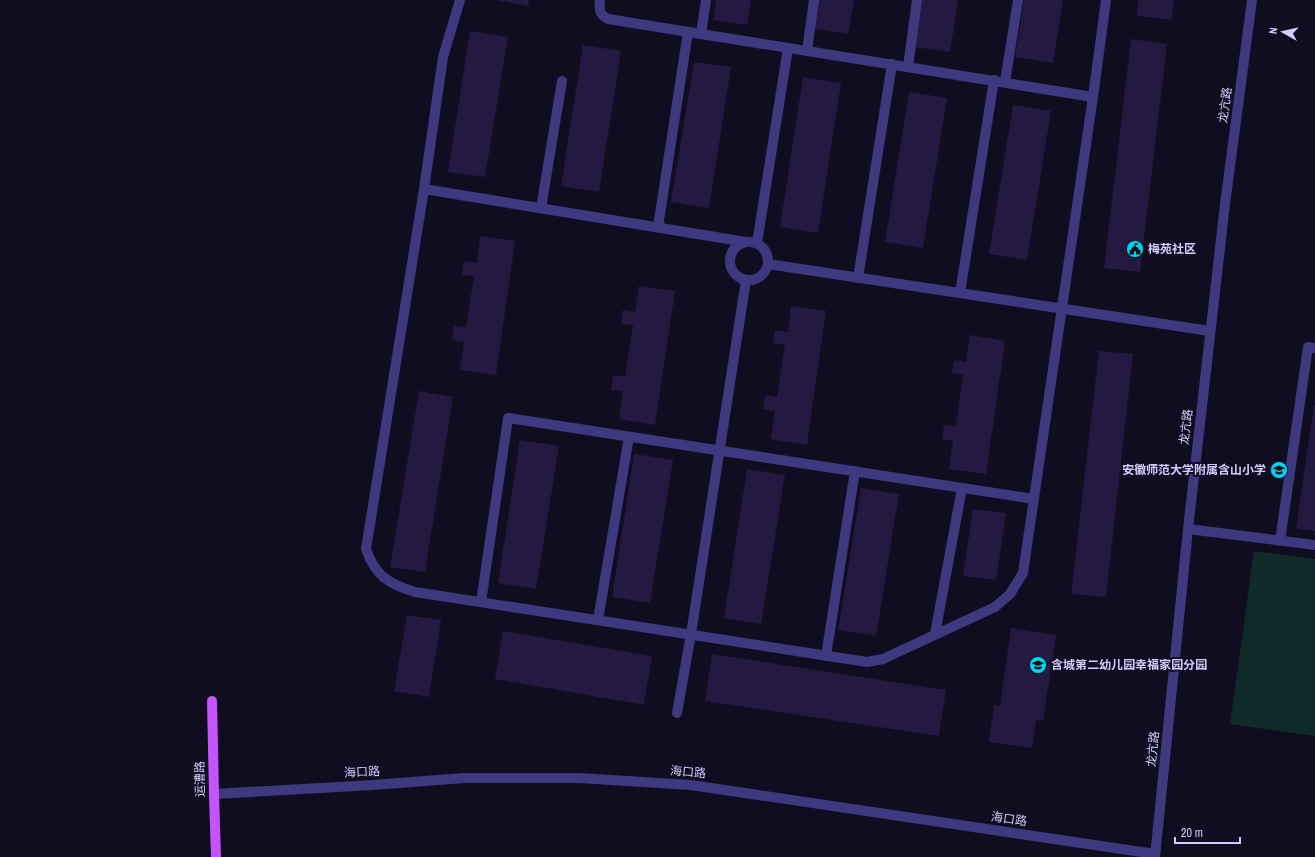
<svg xmlns="http://www.w3.org/2000/svg" width="1315" height="857" viewBox="0 0 1315 857" font-family="'Archivo Narrow','Noto Sans SC',sans-serif">
<style>
.green{fill:#102a2a}
.building{fill:#231941}
.lines{fill:none;stroke-linecap:round;stroke-linejoin:round}
.minor{stroke:#3e387f;stroke-width:10}
.major{stroke:#c554fe;stroke-width:10}
.labels{text-anchor:middle;stroke-width:4;stroke-linejoin:round;paint-order:stroke}
.street-label{font-size:12px;fill:#d4ccff;stroke:#110d20}
.poi-label{font-size:12px;font-weight:bold;fill:#d4ccff;stroke:#110d20;text-anchor:start}
</style>
<rect width="100%" height="100%" fill="#110d20"/>
<polygon class="green" points="1254,551 1315,559 1315,736 1230,724"/>
<g class="building">
<polygon points="497,0 529,0 528,6"/>
<polygon points="716,0 751,0 747,25 713,20"/>
<polygon points="815,0 854,0 848,34 811,28"/>
<polygon points="921,0 958,0 950,52 914,47"/>
<polygon points="1024,0 1063,0 1053,63 1015,57"/>
<polygon points="1138,0 1174,0 1172,20 1137,16"/>
<polygon points="470,31 508,37 485,177 448,172"/>
<polygon points="1131,39 1167,44 1140,272 1104,268"/>
<polygon points="583,45 621,51 599,192 561,186"/>
<polygon points="694,62 731,67 709,208 671,202"/>
<polygon points="803,77 841,83 818,233 780,227"/>
<polygon points="909,92 947,98 923,248 885,242"/>
<polygon points="1013,105 1051,111 1027,260 989,254"/>
<polygon points="480,236 515,241 496,375 460,370 464,342 452,340 454,326 466,327 474,276 462,275 464,261 477,263"/>
<polygon points="639,286 675,291 655,425 619,419 623,391 611,390 613,375 625,377 633,325 621,324 623,310 635,312"/>
<polygon points="791,306 826,311 807,445 771,439 775,411 763,409 765,395 777,397 785,345 773,343 775,330 788,332"/>
<polygon points="970,335 1005,341 986,474 949,469 953,441 942,439 944,425 956,426 963,375 952,373 954,360 966,362"/>
<polygon points="1099,351 1133,354 1106,597 1071,594"/>
<polygon points="419,391 453,397 425,572 390,567"/>
<polygon points="1314,405 1315,405 1315,531 1296,528"/>
<polygon points="520,440 559,446 536,589 498,583"/>
<polygon points="634,454 673,460 650,603 612,597"/>
<polygon points="747,469 785,475 761,624 724,618"/>
<polygon points="861,488 899,494 876,636 838,630"/>
<polygon points="973,509 1006,513 996,580 963,576"/>
<polygon points="407,615 441,620 429,697 394,691"/>
<polygon points="1011,628 1056,635 1043,721 1036,720 1032,748 989,742 994,705 1000,706"/>
<polygon points="503,631 652,656 644,705 495,679"/>
<polygon points="712,654 946,690 939,736 705,701"/>
</g>
<g class="lines">
<g class="minor">
<path d="M460,0L443,57L424,189L366,549C375,576 389,584 415,592L867,662L883,659L995,607L1010,594L1023,573L1093,97L1106,0"/>
<path d="M600,0C599,10 599,14 608,19L1093,97"/>
<polyline points="701,34 706,0"/>
<polyline points="807,51 814,0"/>
<polyline points="908,67 917,0"/>
<polyline points="1005,82 1018,0"/>
<polyline points="424,189 746,242"/>
<polyline points="541,208 562,81"/>
<polyline points="658,227 688,32"/>
<circle cx="749" cy="261" r="19"/>
<polyline points="757,243 788,48"/>
<polyline points="768,264 1210,331"/>
<polyline points="858,278 892,64"/>
<polyline points="960,293 994,80"/>
<polyline points="1188,529 1315,545"/>
<polyline points="1280,541 1308,347 1315,348"/>
<polyline points="481,602 508,418 1034,499"/>
<polyline points="598,620 629,437"/>
<polyline points="935,634 962,488"/>
<polyline points="826,656 855,471"/>
<polyline points="677,713 691,634 746,280"/>
<polyline points="214,794 373,785 464,778 579,778 691,785 1155,854"/>
<polyline points="1155,857 1188,529 1225,204 1252,0"/>
</g>
<polyline class="major" points="212,701 214,794 216,857"/>
</g>
<defs>
<g id="civic-disc" transform="scale(0.9)"><circle r="9.5" fill="#01d3f5" stroke="#110d20"/><path d="M-.6-6.5H3V-4.5H.6V-3L4-1V1h2V6H-6V1h2V-1L-.6-3ZM-1.2 2.5V6h2.4V2.5Z" fill="#111"/></g>
<g id="school-disc" transform="scale(0.9)"><circle r="9.5" fill="#01d3f5" stroke="#110d20"/><path d="M0-5L7-2L0 1L-7-2ZM-4 1L0 2.5L4 1V4Q0 6-4 4Z" fill="#111"/></g>
</defs>
<g fill-rule="evenodd">
<use href="#civic-disc" x="1135" y="249"/>
<use href="#school-disc" x="1279" y="470"/>
<use href="#school-disc" x="1038" y="665"/>
</g>
<g class="labels">
<g class="street-label">
<text transform="translate(1225 105) rotate(-82)" y="4">龙亢路</text>
<text transform="translate(1186 427) rotate(-83)" y="4">龙亢路</text>
<text transform="translate(1153 749) rotate(-84)" y="4">龙亢路</text>
<text transform="translate(362 772) rotate(-3)" y="4">海口路</text>
<text transform="translate(688 772) rotate(5)" y="4">海口路</text>
<text transform="translate(200 779) rotate(-91)" y="4">运漕路</text>
<text transform="translate(1009 819) rotate(8)" y="4">海口路</text>
</g>
<g class="poi-label">
<text x="1148" y="253">梅苑社区</text>
<text x="1266" y="474" text-anchor="end">安徽师范大学附属含山小学</text>
<text x="1051" y="669">含城第二幼儿园幸福家园分园</text>
</g>
</g>
<g transform="translate(1283 32) rotate(278)" stroke="#110d20" stroke-width="3" paint-order="stroke">
<path d="M0-3L7 15L0 10L-7 15Z" fill="#d4ccff"/>
<text y="-6" font-size="11" font-weight="bold" text-anchor="middle" fill="#d4ccff">N</text>
</g>
<path d="M1175 837v6h65v-6" fill="none" stroke="#d4ccff" stroke-width="2"/>
<text x="1181" y="837" font-size="12" fill="#d4ccff" stroke="#110d20" stroke-width="3" paint-order="stroke">20 m</text>
</svg>
